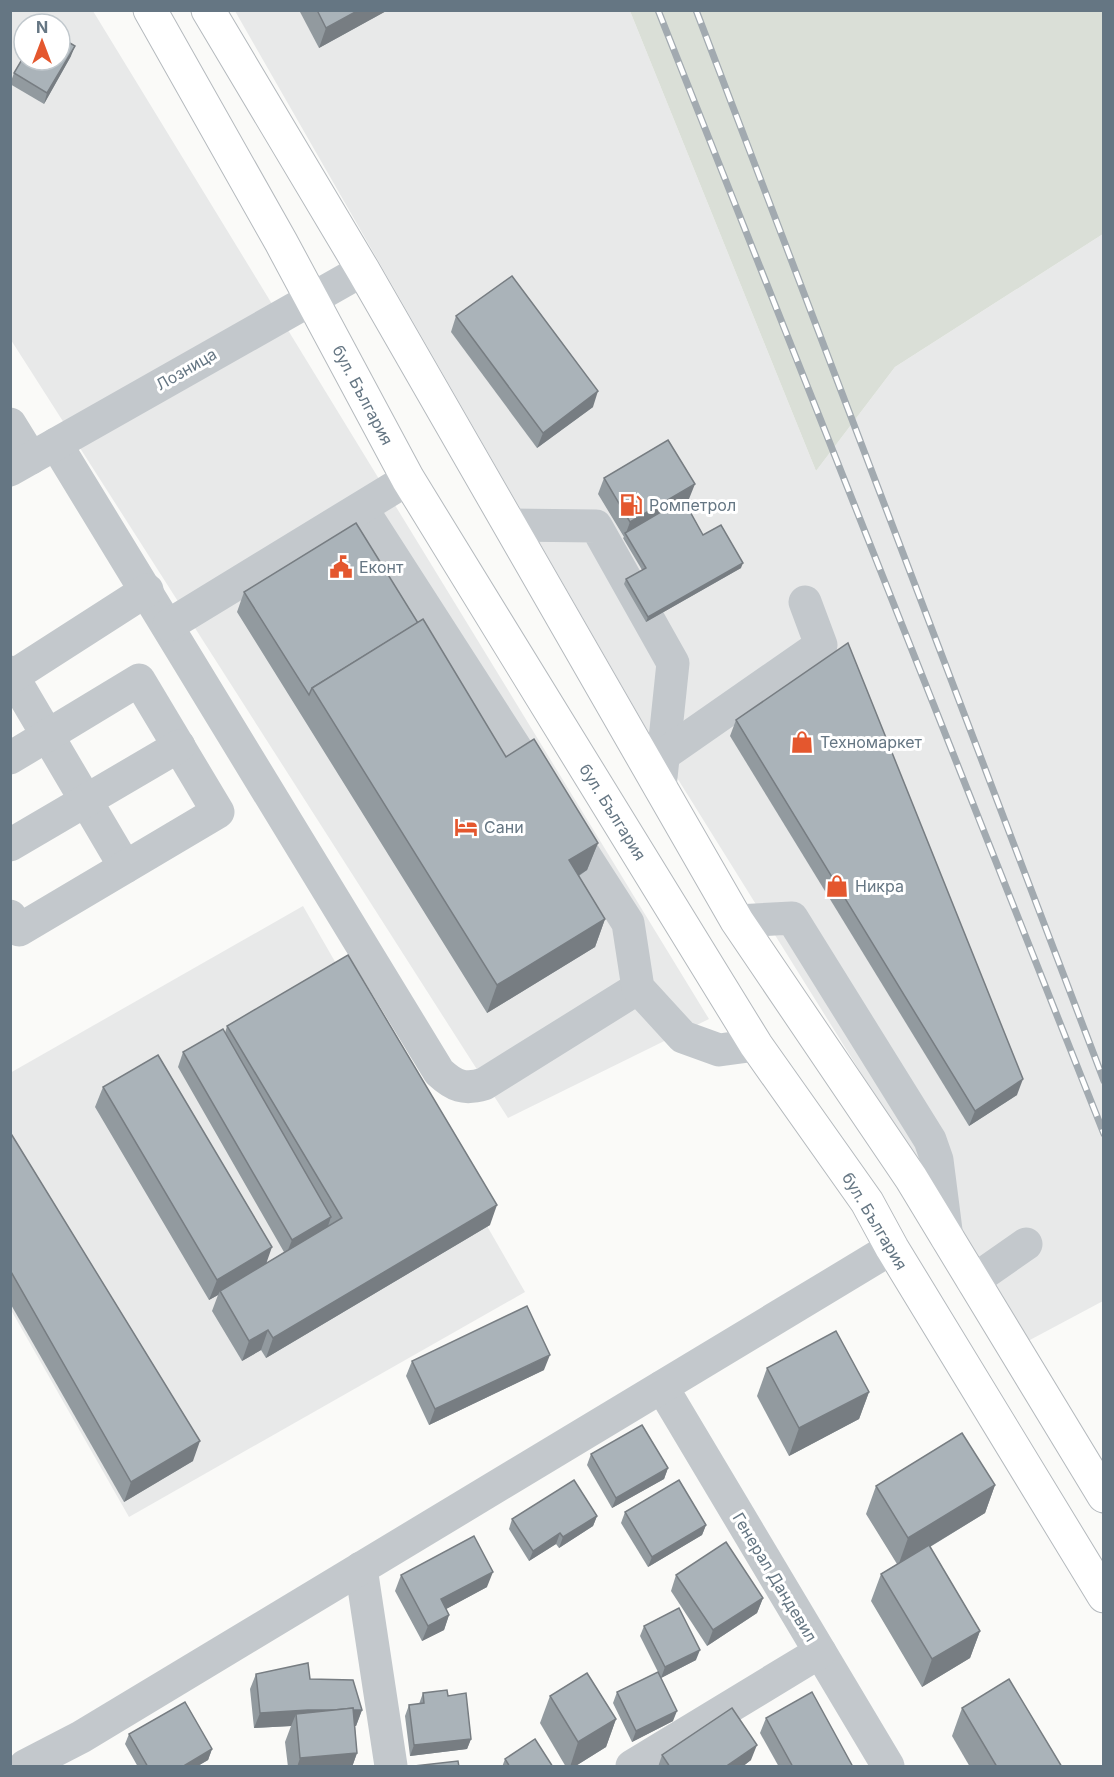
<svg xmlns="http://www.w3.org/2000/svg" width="1114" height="1777" viewBox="0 0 1114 1777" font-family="Inter,sans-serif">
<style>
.built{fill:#e8e9e9;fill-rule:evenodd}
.green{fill:#dadfd7}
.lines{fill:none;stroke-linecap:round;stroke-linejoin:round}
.major-casing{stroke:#b5babe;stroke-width:35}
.minor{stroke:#c3c8cc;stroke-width:33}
.major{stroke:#fff;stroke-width:33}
.rail-casing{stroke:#a2aab0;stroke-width:7}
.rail{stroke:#fff;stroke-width:4.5;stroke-dasharray:14;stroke-linecap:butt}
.wall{fill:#929a9f}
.shaded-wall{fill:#777d82}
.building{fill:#aab3b9;stroke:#777d82;stroke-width:1.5}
.labels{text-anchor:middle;stroke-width:6;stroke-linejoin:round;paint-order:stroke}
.street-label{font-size:16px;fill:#657683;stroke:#fff}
.poi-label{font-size:16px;fill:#657683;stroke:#fff;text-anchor:start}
</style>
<rect width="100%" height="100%" fill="#fafaf8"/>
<g class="built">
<path d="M11,11H93L709,1019L508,1118L11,340ZM24,24H60V60H24Z"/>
<polygon points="235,11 630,11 816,471 895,367 1103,234 1103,1301 1028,1341 646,728"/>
<polygon points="303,906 525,1292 129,1517 11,1310 10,1073"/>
</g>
<polygon class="green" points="630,11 1103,11 1103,234 895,367 816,471"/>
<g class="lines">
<g class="major-casing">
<g id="major">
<polyline points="150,10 281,242 408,479 756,1045 867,1202 892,1248 1104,1596"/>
<polyline points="208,10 363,270 737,921 911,1178 1104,1496"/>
</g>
</g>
<g class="minor">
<polyline points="10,424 31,458"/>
<path d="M56,444L439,1072C454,1086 464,1090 484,1084L638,988"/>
<polyline points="10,470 363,270"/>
<polyline points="362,509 628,923 638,988 683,1037 719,1050 756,1045"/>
<polyline points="510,525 596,526 673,663 660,787"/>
<polyline points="169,625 408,479"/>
<polyline points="10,672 125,867"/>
<polyline points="10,678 147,590"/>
<polyline points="663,755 821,645 805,602"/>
<polyline points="10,758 139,680 218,812 19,930 10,916"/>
<polyline points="10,845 179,746"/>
<polyline points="737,921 792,918 930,1140 937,1160 947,1238"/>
<polyline points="973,1281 1026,1244"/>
<polyline points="662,1387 888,1766"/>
<polyline points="361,1568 391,1766"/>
<polyline points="25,1766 81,1737 892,1248"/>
<polyline points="632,1766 820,1652"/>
</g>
<use href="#major" class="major"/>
<g class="rail-casing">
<g id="rail">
<polyline points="658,10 1104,1134"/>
<polyline points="696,10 1104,1081"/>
</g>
</g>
<use href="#rail" class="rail"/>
</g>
<g class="wall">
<polygon points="299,10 388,10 319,48"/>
<polygon points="71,56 44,104 10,84 14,73"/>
<polygon points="456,316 593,407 537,448 451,332"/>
<polygon points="604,478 689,499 685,502 703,535 741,568 646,622 624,584 626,579 642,570 623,538 624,537 598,494"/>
<polygon points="244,592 418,623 506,757 598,843 587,870 579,876 605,919 595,947 487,1013 237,612"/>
<polygon points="736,720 1017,1095 969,1126 730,736"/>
<polygon points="227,1026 490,1225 266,1358 261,1350 242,1361 212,1311 218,1295 209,1300 95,1107 103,1087 267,1263 284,1252 178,1067 183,1052 225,1033"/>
<polygon points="10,1132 193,1461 124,1502 10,1303"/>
<polygon points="412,1361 544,1370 429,1425 406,1376"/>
<polygon points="767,1368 869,1392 859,1419 789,1456 757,1396"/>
<polygon points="591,1454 668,1468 664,1479 612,1508 587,1465"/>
<polygon points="995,1485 985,1513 930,1547 980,1631 970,1658 922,1687 871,1601 881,1574 897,1564 866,1514 876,1486"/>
<polygon points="625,1512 706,1525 702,1535 648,1567 621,1523"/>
<polygon points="597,1516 593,1526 559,1548 556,1544 529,1561 509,1529 512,1519"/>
<polygon points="401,1575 487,1587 446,1609 449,1615 444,1630 422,1641 395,1591"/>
<polygon points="676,1575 763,1598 757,1613 707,1646 671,1591"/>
<polygon points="644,1626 696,1660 661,1678 673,1721 632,1742 613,1703 617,1692 658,1672 640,1636"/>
<polygon points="256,1674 310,1679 362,1710 356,1726 355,1726 357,1753 352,1767 288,1767 285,1742 291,1726 254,1728 250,1689"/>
<polygon points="423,1693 448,1696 471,1739 467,1749 410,1756 405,1716 409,1705 419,1704"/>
<polygon points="550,1696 616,1719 606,1747 574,1767 566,1767 540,1723"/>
<polygon points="962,1708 1062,1767 970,1767 952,1736"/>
<polygon points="766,1718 853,1767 779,1767 760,1733"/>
<polygon points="129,1734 212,1749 208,1760 196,1767 138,1767 125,1744"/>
<polygon points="662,1755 751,1760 742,1767 658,1767"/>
<polygon points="505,1759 553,1767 502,1767"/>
</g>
<g class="shaded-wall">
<polygon points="359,10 388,10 319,48 326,28"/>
<polygon points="75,46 71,56 44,104 47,93"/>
<polygon points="598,391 593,407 537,448 543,433"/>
<polygon points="695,484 689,499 627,536 626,533 630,522"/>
<polygon points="743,563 741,568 646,622 648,617"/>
<polygon points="598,843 587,870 559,888 569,860"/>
<polygon points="605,919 595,947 487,1013 497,985"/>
<polygon points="1023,1079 1017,1095 969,1126 975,1111"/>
<polygon points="497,1205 490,1225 266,1358 273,1338"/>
<polygon points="331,1217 326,1232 286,1255 292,1240"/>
<polygon points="272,1247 265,1267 220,1291 218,1295 209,1300 217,1280"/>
<polygon points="268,1330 261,1350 242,1361 249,1341"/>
<polygon points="550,1355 544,1370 429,1425 435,1409"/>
<polygon points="869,1392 859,1419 789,1456 799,1428"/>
<polygon points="200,1441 193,1461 124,1502 131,1482"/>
<polygon points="668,1468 664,1479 612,1508 616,1498"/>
<polygon points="995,1485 985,1513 898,1566 908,1538"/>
<polygon points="597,1516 593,1526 559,1548 563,1537"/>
<polygon points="706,1525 702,1535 648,1567 652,1557"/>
<polygon points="560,1533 556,1544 529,1561 533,1551"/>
<polygon points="493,1572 487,1587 435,1615 441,1599"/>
<polygon points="763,1598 757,1613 707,1646 713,1630"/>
<polygon points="449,1615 444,1630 422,1641 428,1626"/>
<polygon points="980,1631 970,1658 922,1687 932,1659"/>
<polygon points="700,1650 696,1660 661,1678 665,1667"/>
<polygon points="308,1710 362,1710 356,1726 302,1726 296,1714 291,1726 254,1728 260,1713"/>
<polygon points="677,1711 673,1721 632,1742 636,1731"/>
<polygon points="616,1719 606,1747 574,1767 570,1767 578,1742"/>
<polygon points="471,1739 467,1749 410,1756 414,1745"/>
<polygon points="757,1745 751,1760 742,1767 725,1767"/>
<polygon points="212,1749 208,1760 196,1767 182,1767"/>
<polygon points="357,1753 352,1767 297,1767 300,1758"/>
</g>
<g class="building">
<polygon points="317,10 359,10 326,28"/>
<polygon points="60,37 75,46 47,93 14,73 24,56 24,60 60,60"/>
<polygon points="512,276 598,391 543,433 456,316"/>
<polygon points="668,440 695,484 630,522 604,478"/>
<polygon points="683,499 703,535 721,525 743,563 648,617 626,579 646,568 625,533"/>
<polygon points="356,523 418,623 312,688 309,695 244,592"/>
<polygon points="423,619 506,757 534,739 598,843 569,860 605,919 497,985 312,688"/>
<polygon points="848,643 1023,1079 975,1111 736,720"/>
<polygon points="348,955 497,1205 273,1338 268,1330 249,1341 220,1291 342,1218 227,1026"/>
<polygon points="223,1029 331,1217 292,1240 183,1052"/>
<polygon points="158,1055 272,1247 217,1280 103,1087"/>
<polygon points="10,1132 200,1441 131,1482 10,1270"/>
<polygon points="527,1306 550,1355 435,1409 412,1361"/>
<polygon points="836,1331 869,1392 799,1428 767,1368"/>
<polygon points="642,1425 668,1468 616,1498 591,1454"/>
<polygon points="962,1433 995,1485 908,1538 876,1486"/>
<polygon points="574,1480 597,1516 563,1537 560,1533 533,1551 512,1519"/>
<polygon points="679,1480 706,1525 652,1557 625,1512"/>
<polygon points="474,1536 493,1572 441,1599 449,1615 428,1626 401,1575"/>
<polygon points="726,1542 763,1598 713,1630 676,1575"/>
<polygon points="929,1545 980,1631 932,1659 881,1574"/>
<polygon points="679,1608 700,1650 665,1667 644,1626"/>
<polygon points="308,1663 310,1679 353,1680 362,1710 353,1710 353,1708 334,1710 308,1710 260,1713 256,1674"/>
<polygon points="658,1672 677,1711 636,1731 617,1692"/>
<polygon points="587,1673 616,1719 578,1742 550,1696"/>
<polygon points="1009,1679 1062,1767 997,1767 962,1708"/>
<polygon points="447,1690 448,1696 466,1693 471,1739 414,1745 409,1705 424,1703 423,1693"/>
<polygon points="812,1692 853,1767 793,1767 766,1718"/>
<polygon points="185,1702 212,1749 182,1767 148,1767 129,1734"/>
<polygon points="353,1708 357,1753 300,1758 296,1714"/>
<polygon points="732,1708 757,1745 725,1767 670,1767 662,1755"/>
<polygon points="535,1739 553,1767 510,1767 505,1759"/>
<polygon points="458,1761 459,1767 414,1766"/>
</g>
<defs>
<g id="fuel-bare" transform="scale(1.8)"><path d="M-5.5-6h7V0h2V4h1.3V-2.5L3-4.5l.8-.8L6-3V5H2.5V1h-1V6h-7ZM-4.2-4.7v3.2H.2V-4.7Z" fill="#e4572e" stroke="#fff" stroke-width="2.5" paint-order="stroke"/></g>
<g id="civic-bare" transform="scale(1.8)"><path d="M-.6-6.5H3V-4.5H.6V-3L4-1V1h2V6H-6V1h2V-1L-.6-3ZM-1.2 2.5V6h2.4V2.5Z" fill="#e4572e" stroke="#fff" stroke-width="2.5" paint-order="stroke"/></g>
<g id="shop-bare" transform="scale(1.8)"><path d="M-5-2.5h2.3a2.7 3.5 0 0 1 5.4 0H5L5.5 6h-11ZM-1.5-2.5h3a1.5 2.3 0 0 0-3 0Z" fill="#e4572e" stroke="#fff" stroke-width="2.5" paint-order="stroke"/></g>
<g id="hotel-bare" transform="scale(1.8)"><path d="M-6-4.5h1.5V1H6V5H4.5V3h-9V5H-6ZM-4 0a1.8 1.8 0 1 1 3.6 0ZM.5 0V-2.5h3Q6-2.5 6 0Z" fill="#e4572e" stroke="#fff" stroke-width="2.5" paint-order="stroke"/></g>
</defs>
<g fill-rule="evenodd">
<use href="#fuel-bare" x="631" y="505"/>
<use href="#civic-bare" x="341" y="567"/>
<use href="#shop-bare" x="802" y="742"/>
<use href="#hotel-bare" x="466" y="827"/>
<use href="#shop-bare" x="837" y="886"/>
</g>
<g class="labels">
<g class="street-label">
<text transform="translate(186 369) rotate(-30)" y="6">Лозница</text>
<text transform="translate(363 395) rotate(62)" y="6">бул. България</text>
<text transform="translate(613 812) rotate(58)" y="6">бул. България</text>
<text transform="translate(875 1221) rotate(59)" y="6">бул. България</text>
<text transform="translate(775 1577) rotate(59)" y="6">Генерал Дандевил</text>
</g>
<g class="poi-label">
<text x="649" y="511">Ромпетрол</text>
<text x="359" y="573">Еконт</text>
<text x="820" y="748">Техномаркет</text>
<text x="484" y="833">Сани</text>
<text x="855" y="892">Никра</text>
</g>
</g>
<rect width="1114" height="1777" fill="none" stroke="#657683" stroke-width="24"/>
<g transform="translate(42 42)"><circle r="28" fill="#ffffff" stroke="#c1c8cd" stroke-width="1.5"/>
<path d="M0-4.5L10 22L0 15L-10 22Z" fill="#e4572e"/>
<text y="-9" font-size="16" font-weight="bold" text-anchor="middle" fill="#657683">N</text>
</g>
</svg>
